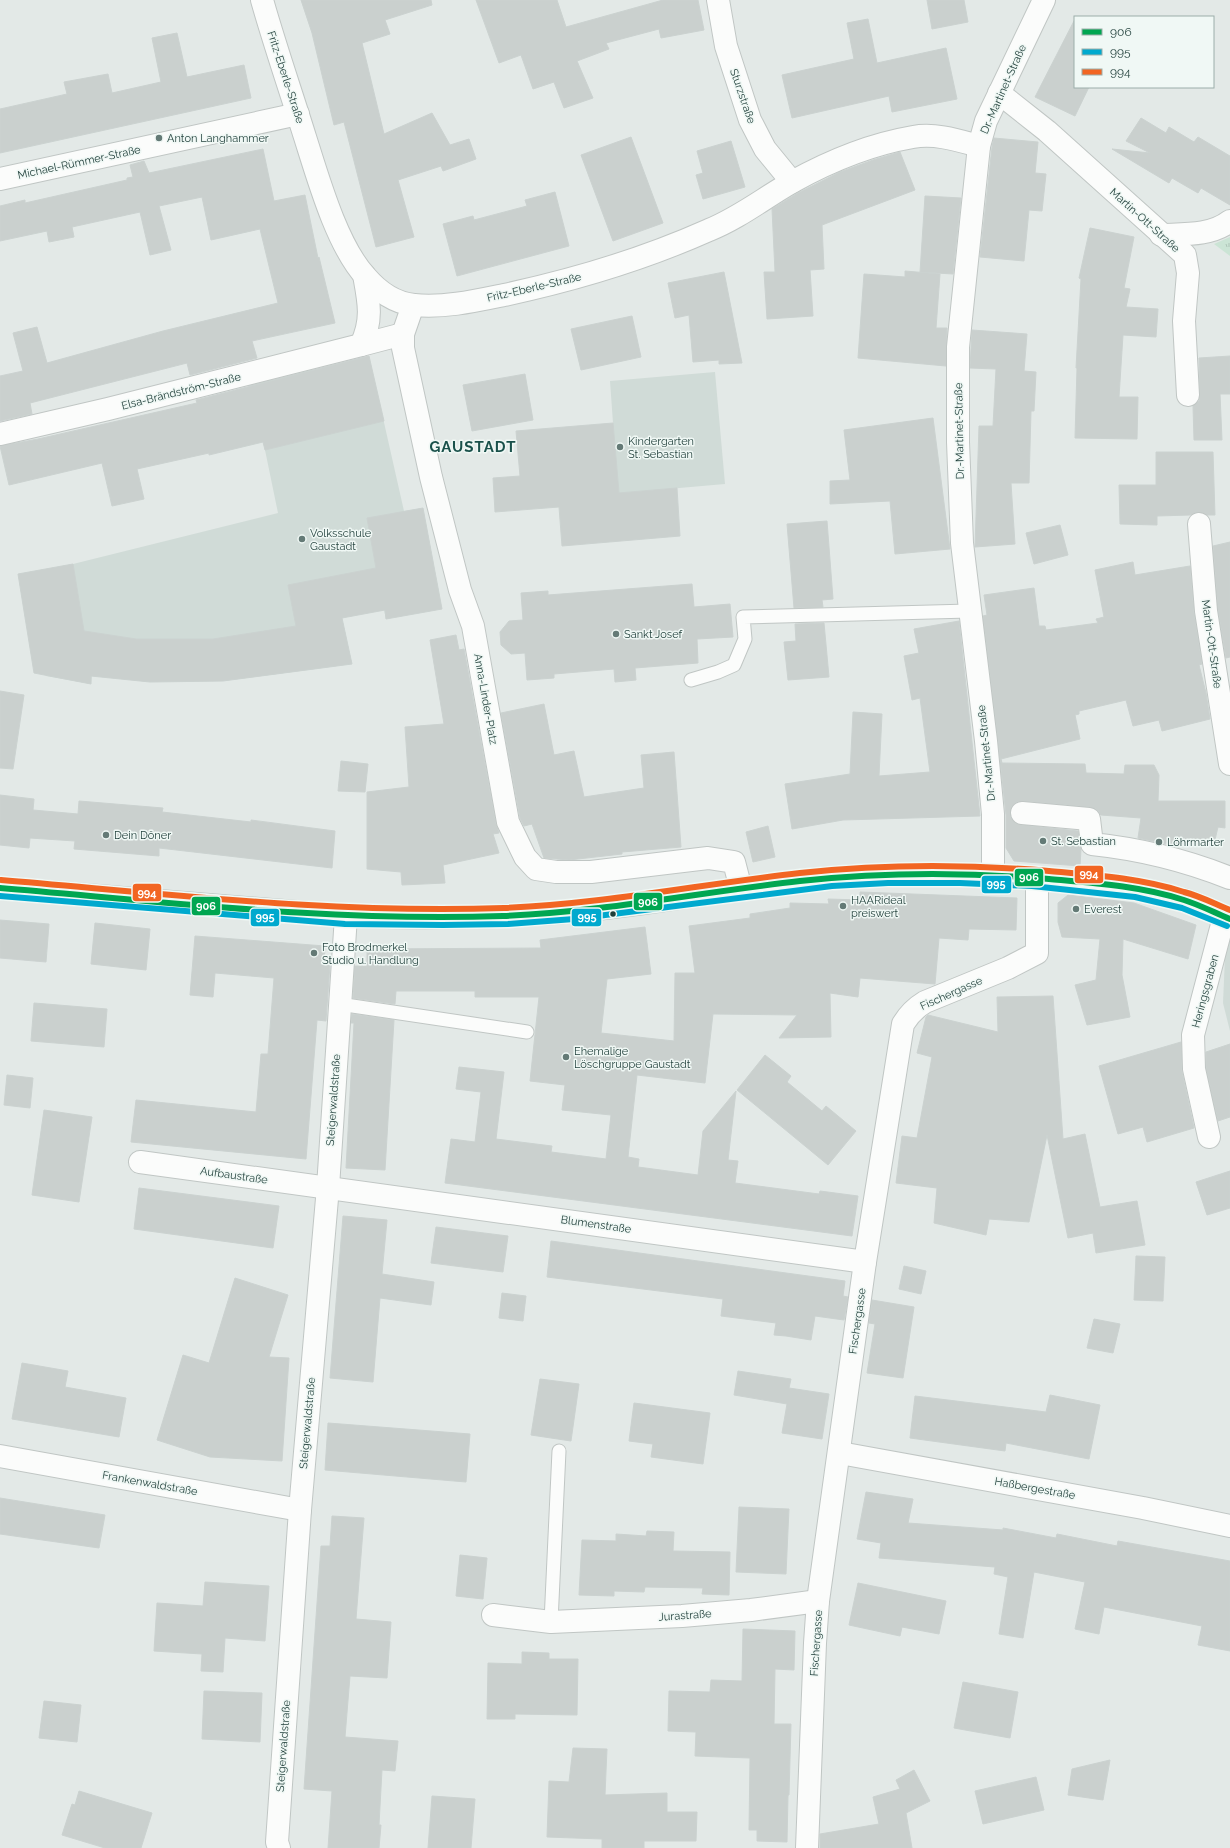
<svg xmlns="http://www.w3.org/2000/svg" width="1230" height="1848" viewBox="0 0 1230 1848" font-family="Raleway,sans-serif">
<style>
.built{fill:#d0dbd7}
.grass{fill:url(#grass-tufts)}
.building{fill:#cad0ce;stroke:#cbd2d0}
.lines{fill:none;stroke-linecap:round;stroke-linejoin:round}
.lane-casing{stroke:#c0c6c4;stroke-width:15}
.street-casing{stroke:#c0c6c4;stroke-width:24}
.secondary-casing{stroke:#bec7c4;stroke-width:24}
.lane{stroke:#fbfcfb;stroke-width:13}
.street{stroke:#fbfcfb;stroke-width:22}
.secondary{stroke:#fbfcfb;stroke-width:22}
.bus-1-casing{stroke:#f0f8f5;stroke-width:9}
.bus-2-casing{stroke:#f0f8f5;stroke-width:9}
.bus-3-casing{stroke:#f0f8f5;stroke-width:9}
.bus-1{stroke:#00a651;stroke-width:6}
.bus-2{stroke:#00a9ce;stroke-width:6}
.bus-3{stroke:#f26522;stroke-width:6}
.poi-dot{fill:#647a76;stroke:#f0f8f5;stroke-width:1.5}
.bus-dot{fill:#1f3e39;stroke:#f0f8f5;stroke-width:1.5}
.labels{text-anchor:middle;stroke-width:3;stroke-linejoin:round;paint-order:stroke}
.street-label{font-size:11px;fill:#1f3e39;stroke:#f0f8f5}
.poi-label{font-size:11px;fill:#1f3e39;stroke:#f0f8f5;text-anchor:start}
.district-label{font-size:15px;font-weight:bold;letter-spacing:1px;fill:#1a514b;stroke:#f0f8f5}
.line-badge{stroke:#f0f8f5;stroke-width:1.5}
.badge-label{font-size:11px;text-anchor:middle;font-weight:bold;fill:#fff}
</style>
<defs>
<pattern id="grass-tufts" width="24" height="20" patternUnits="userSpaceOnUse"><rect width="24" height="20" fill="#cbe4d5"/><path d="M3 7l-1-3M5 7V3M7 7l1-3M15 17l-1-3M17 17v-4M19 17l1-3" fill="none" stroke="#aec5b8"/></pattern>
</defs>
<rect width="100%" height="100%" fill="#e3e9e7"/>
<g class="built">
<polygon points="369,356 404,511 423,508 442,609 386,619 384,610 342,618 352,664 308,670 223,681 150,682 92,676 91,684 46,676 47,667 33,665 18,574 73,564 278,513 265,450 249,385"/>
<polygon points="715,372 725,484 565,498 613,423 610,381"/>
<polygon points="1226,934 1230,935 1230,1031 1223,1003"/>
</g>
<polygon class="grass" points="1230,237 1230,256 1214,244"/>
<g class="building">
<polygon points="301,0 431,0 432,5 385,20 390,34 362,43 384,134 432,113 450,145 469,139 476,159 443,171 441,166 398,180 414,237 376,247 344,122 334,125 312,33"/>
<polygon points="476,0 557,0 566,27 663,0 698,0 704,30 661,38 659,29 606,43 609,49 577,61 593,98 564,108 554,82 533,89 521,55 499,63"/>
<polygon points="927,0 964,0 968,22 932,29"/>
<polygon points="868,19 877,63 946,48 957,99 892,112 889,96 792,118 782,75 854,59 847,23"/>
<polygon points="1075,19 1075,87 1089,87 1075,116 1035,97"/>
<polygon points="177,33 187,77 244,65 251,98 0,153 0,109 67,94 64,82 108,74 112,93 161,82 152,38"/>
<polygon points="1141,118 1166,133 1169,127 1194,142 1198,137 1230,156 1230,205 1201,188 1198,193 1172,178 1169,183 1112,149 1150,153 1126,141"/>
<polygon points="631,137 663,223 613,241 581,155"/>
<polygon points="994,138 1038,142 1035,173 1046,174 1042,211 1029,210 1024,261 980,257 992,147"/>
<polygon points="731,141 745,187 703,199 696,175 703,173 697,151"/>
<polygon points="263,149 274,201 305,195 318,258 319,257 335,323 252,341 257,358 190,375 187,363 30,403 32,414 0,421 0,376 23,371 13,333 37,327 47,363 163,331 278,303 260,229 211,240 202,197 159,206 171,250 150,255 140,212 72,227 74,237 49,242 47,231 0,241 0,206 25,200 25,203 127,180 127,178 133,177 130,165 144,161 149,173"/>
<polygon points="900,152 915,190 822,225 824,269 810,270 813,316 767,319 764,272 775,272 772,209 798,193 840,172 873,160"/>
<polygon points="555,192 569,246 457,276 443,224 473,216 474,220 527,206 525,200"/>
<polygon points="925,196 961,198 953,274 920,272"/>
<polygon points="1090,228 1134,237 1124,288 1130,289 1126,307 1158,309 1156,337 1123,335 1119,397 1138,397 1137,439 1075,438 1077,368 1076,368 1081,279 1079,278"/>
<polygon points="905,271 940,274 936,328 947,328 946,366 858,358 864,274 905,277"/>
<polygon points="724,272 742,363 719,364 719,360 693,362 689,315 675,318 668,283"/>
<polygon points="632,316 641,357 581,370 571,329"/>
<polygon points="972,330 1027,334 1024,371 1036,372 1034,411 1031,411 1029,483 1011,483 1015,544 975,547 979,426 993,426 996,369 970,368"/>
<polygon points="369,356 384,421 265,450 263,442 209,455 209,453 137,469 144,499 112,506 102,463 9,485 0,446 38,439 197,403 196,400"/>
<polygon points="1230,356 1230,394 1220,394 1222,440 1194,440 1193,406 1199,401 1200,394 1199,358"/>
<polygon points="525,374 533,420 472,431 463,385"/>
<polygon points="933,418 950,549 895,554 890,501 830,504 830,481 850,480 844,430"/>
<polygon points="613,423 619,493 677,488 680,536 562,546 559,507 495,512 493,478 520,476 516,431"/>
<polygon points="1156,452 1213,452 1215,515 1207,515 1198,512 1190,515 1157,516 1157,525 1120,524 1119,485 1156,485"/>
<polygon points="423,508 442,609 386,619 385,610 342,618 352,664 223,681 150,682 91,676 91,684 34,673 18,574 73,564 84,631 136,639 213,639 296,626 288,585 376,568 367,518"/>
<polygon points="827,521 833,599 822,600 823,607 794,608 787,524"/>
<polygon points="1060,525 1068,555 1034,564 1026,533"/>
<polygon points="1230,542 1230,657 1226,658 1218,610 1213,546"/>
<polygon points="1133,562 1135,575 1190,566 1194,613 1202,664 1199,665 1206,693 1210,719 1162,731 1159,720 1133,726 1126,700 1079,711 1079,714 1075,715 1080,739 1001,759 1002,763 1085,764 1086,773 1124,774 1125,765 1154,765 1159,775 1158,801 1225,801 1225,828 1218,827 1214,844 1167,844 1138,838 1141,818 1101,815 1096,809 1090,807 1023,801 1017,802 1012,806 1010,812 1011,818 1015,823 1021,825 1078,831 1081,849 1080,866 1014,861 1006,848 1006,815 998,740 983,616 987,615 984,595 1034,588 1039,626 1045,626 1046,630 1098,623 1096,619 1104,617 1095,570"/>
<polygon points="692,584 694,607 730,604 733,637 697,639 698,663 635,668 636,680 615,682 614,669 554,674 554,678 527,680 525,653 511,654 501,645 500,632 509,621 523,620 521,593 548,591 548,595"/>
<polygon points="959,621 980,816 843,820 792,829 785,784 850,774 853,712 882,714 879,776 930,772 920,698 912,700 904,656 919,653 914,629"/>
<polygon points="824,623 829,677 788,680 784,642 796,641 795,624"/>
<polygon points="456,635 459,650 464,649 496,824 499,833 493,834 499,853 443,865 445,883 402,885 401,872 367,869 367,792 409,787 405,727 444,724 430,640"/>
<polygon points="0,691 24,695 13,769 0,768"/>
<polygon points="544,704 554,755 574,751 584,797 644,788 641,755 674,752 681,847 622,852 622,854 569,860 544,858 532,824 524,826 520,818 501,713"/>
<polygon points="341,761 368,764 365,792 338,791"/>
<polygon points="0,795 34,799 33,810 78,814 79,801 163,808 162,812 251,822 251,820 335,831 332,868 159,848 159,856 74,849 75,841 30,838 29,848 0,845"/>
<polygon points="768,826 775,857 753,862 746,832"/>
<polygon points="860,892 1017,898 1016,930 969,929 968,940 939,938 935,984 860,978 858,997 830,993 831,1037 779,1038 797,1015 713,1014 705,1083 637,1075 628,1157 639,1159 638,1167 698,1175 703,1131 736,1091 728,1160 738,1161 735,1183 819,1194 820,1191 858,1196 852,1236 445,1183 451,1139 475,1142 481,1092 456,1089 459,1067 504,1072 496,1139 552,1146 551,1152 606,1159 611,1115 562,1110 565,1085 530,1081 539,997 475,997 475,991 396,991 395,1004 353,998 355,966 367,966 367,949 541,948 540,940 645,927 651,974 607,979 601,1033 674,1041 675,973 695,973 689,926 750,918 750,914 790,908 790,903 829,904 828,899 860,900"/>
<polygon points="1068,895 1134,903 1196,925 1188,959 1123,939 1122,975 1130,1017 1087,1025 1075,985 1096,980 1100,939 1062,937 1058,922 1058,903"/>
<polygon points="0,920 49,924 46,962 0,958"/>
<polygon points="95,923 150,929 146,970 91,964"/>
<polygon points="195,936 325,946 324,965 330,965 326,1021 317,1020 306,1159 131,1142 136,1100 256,1112 261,1054 268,1054 274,978 215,973 213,997 190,995"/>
<polygon points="1053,996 1063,1139 1085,1134 1100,1207 1137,1201 1145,1245 1096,1253 1093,1233 1068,1238 1047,1135 1029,1222 989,1219 986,1235 934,1223 937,1188 896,1183 902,1136 917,1138 932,1057 917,1053 926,1017 928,1015 998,1032 997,997"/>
<polygon points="34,1003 107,1009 104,1047 31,1041"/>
<polygon points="352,1014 394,1020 385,1170 346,1168 354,1023 351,1023"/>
<polygon points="1181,1042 1182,1072 1194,1128 1147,1142 1143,1127 1118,1134 1099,1066"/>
<polygon points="1230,1044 1230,1117 1218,1121 1206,1067 1206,1052"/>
<polygon points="765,1055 791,1076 787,1082 822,1111 826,1106 856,1131 828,1165 737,1090"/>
<polygon points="7,1075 33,1078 30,1108 4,1105"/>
<polygon points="44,1110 92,1117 79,1202 32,1195"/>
<polygon points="1230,1171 1230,1208 1207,1215 1196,1182"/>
<polygon points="139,1188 279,1206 273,1248 134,1229"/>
<polygon points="343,1216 387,1220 382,1274 434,1282 431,1305 380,1298 373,1382 330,1378"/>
<polygon points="436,1227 508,1236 503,1272 431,1263"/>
<polygon points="551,1241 845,1281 843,1296 848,1297 844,1320 815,1316 811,1340 786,1336 774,1335 776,1323 721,1316 723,1299 547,1277"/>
<polygon points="1136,1256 1165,1257 1163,1301 1134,1300"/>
<polygon points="904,1266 926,1271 921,1294 899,1289"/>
<polygon points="235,1278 288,1295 269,1357 289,1358 282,1461 210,1457 157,1440 183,1355 209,1363"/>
<polygon points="502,1293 526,1296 523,1321 499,1318"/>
<polygon points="872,1300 914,1307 903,1378 867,1373 875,1324 869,1323"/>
<polygon points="1094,1319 1120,1324 1113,1353 1087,1348"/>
<polygon points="22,1363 68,1371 65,1387 126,1398 119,1437 12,1419"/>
<polygon points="738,1371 791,1379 789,1388 829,1394 822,1439 782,1433 787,1404 734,1395"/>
<polygon points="540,1379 579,1384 571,1441 531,1435"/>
<polygon points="1050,1395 1100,1405 1089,1459 1006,1443 1005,1451 910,1438 915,1396 1046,1412"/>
<polygon points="634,1403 710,1413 703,1464 651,1457 653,1444 629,1441"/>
<polygon points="328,1423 470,1434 466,1482 325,1470"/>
<polygon points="866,1492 913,1499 908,1523 1003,1530 1003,1528 1056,1538 1057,1534 1117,1546 1118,1541 1230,1561 1230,1651 1198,1645 1202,1626 1104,1607 1099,1634 1075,1629 1085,1582 1034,1572 1023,1638 999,1634 1008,1577 994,1574 995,1567 879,1558 881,1543 857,1539"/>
<polygon points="0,1498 105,1515 99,1548 0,1534"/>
<polygon points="739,1507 789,1509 786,1574 736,1572"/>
<polygon points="332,1516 364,1518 356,1619 391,1622 387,1678 350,1676 345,1737 398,1741 395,1771 382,1770 379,1825 381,1825 379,1848 328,1848 332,1791 304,1789 321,1546 330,1546"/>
<polygon points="647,1531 674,1532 673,1551 730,1552 729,1595 702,1594 703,1588 645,1587 644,1592 614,1591 614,1596 579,1595 582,1540 616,1541 616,1534 646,1536"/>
<polygon points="460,1555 487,1558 483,1599 456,1596"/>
<polygon points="205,1582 269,1586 265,1641 225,1638 223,1672 201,1671 202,1654 154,1651 157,1603 203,1606"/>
<polygon points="858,1583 946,1601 939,1634 902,1627 900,1636 849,1625"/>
<polygon points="743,1629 795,1631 794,1670 775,1669 774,1724 791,1724 789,1795 788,1795 787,1842 757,1841 757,1830 749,1830 750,1758 695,1756 696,1732 668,1731 669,1691 710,1692 711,1680 742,1681"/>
<polygon points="522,1652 549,1653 549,1659 578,1659 577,1715 515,1714 515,1719 487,1719 488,1663 522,1664"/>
<polygon points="963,1682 1018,1692 1010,1738 954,1728"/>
<polygon points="204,1691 262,1693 260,1742 202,1739"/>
<polygon points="44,1701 81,1705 77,1742 39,1738"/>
<polygon points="573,1748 607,1749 605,1795 667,1793 667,1812 697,1812 696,1841 644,1841 644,1848 602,1848 602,1839 547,1837 549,1781 569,1782"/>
<polygon points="1110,1760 1103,1800 1068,1795 1072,1769"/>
<polygon points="914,1770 930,1801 906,1813 912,1848 820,1848 820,1834 879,1824 873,1797 900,1789 896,1780"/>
<polygon points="1036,1777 1044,1810 983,1824 975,1791"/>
<polygon points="79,1791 152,1813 141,1848 105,1848 62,1835 72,1804 75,1805"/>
<polygon points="432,1796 475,1799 471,1848 428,1848"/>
</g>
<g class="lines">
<g class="lane-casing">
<g id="lane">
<polyline points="691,680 718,672 734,665 745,639 743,617 969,611"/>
<polyline points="339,1004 527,1032"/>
<polyline points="551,1622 559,1451"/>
</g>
</g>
<g class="street-casing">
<g id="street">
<path d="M262,0C275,46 291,92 305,137C318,178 337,246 366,277C378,291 395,303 414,305C444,308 475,301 504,295C574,280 644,259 709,230C739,218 764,198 792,182C828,162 872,144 913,137C935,133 957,140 979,146"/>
<polyline points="718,0 726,46 750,120 765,149 792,182"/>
<polyline points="999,93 1047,131 1185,255 1188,273 1184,321 1188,395"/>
<polyline points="0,179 298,114"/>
<path d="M1161,235C1184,234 1211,236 1230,221"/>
<polyline points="413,305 403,334 403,348 431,477 460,590 473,626 508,822 525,857 536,869 556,872 591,872 708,858 734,862 741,889"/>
<polyline points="361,345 403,334"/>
<path d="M0,434L108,409L361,345C373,320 369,302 364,275"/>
<polyline points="1199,524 1206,611 1230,764"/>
<path d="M1022,813L1089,819L1092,844C1140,849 1185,860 1230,878"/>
<polyline points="993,875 993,814 986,741 962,543 958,442 958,347 979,146 986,121 1044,0"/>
<polyline points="1209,1137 1194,1069 1193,1035 1224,917"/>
<polyline points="140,1162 865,1262"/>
<polyline points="840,1453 1143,1508 1230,1526"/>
<polyline points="0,1456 300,1510"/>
<polyline points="493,1615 551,1622 682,1616 751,1610 818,1601"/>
<polyline points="279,1848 277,1842 300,1510 328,1187 346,916"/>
<path d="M807,1848L815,1643L818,1601L865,1262L903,1024C909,1014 915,1008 925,1002L1008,968L1037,953V878"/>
</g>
</g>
<g class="secondary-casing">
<path id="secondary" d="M0,888L346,916C432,919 519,918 605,908C691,898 777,880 864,876C926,873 994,874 1056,880C1099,883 1143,887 1184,900C1200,905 1215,913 1230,919"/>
</g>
<use href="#lane" class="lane"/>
<use href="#street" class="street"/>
<use href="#secondary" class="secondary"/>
<g class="bus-1-casing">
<path id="bus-1" d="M0,888C167,902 335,922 503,916C603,912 701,892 800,881C883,872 966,872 1049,879C1094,883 1140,886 1184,900C1200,905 1215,913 1230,919"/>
</g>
<g class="bus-2-casing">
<polyline id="bus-2" points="0,896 345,924 443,925 508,924 574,919 832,886 888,883 960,883 1032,886 1135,897 1182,908 1227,926"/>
</g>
<g class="bus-3-casing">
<path id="bus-3" d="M1,880C168,894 336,914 504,908C604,904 701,884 800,873C883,864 966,864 1049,871C1094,875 1140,878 1184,892C1200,896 1215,904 1230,910"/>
</g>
<use href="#bus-1" class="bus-1"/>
<use href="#bus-2" class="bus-2"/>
<use href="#bus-3" class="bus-3"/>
</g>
<g class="poi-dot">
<circle cx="159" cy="138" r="4"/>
<circle cx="620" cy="447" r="4"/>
<circle cx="302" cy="539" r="4"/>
<circle cx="616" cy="634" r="4"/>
<circle cx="106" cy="835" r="4"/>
<circle cx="1043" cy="841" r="4"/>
<circle cx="1159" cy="842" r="4"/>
<circle cx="843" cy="906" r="4"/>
<circle cx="1076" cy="909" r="4"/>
<circle cx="314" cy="953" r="4"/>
<circle cx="566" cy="1057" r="4"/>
</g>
<circle class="bus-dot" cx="613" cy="914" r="3.5"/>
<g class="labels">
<g class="street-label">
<text transform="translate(286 77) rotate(72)" y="4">Fritz-Eberle-Straße</text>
<text transform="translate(1003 89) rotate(-66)" y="4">Dr.-Martinet-Straße</text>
<text transform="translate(743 96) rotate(71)" y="4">Sturzstraße</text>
<text transform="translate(79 162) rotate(-12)" y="4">Michael-Rümmer-Straße</text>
<text transform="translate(1145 220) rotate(42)" y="4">Martin-Ott-Straße</text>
<text transform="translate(534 287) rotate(-13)" y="4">Fritz-Eberle-Straße</text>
<text transform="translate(181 391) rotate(-14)" y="4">Elsa-Brändström-Straße</text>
<text transform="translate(959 431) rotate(-91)" y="4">Dr.-Martinet-Straße</text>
<text transform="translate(1212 644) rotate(82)" y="4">Martin-Ott-Straße</text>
<text transform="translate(486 699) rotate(80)" y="4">Anna-Linder-Platz</text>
<text transform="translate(986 753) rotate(-96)" y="4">Dr.-Martinet-Straße</text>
<text transform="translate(1205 991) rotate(-75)" y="4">Heringsgraben</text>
<text transform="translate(951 993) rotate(-24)" y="4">Fischergasse</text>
<text transform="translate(333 1100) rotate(-86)" y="4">Steigerwaldstraße</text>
<text transform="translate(234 1175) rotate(8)" y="4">Aufbaustraße</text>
<text transform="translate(596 1224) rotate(8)" y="4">Blumenstraße</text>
<text transform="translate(857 1321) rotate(-82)" y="4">Fischergasse</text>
<text transform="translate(307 1423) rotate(-85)" y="4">Steigerwaldstraße</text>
<text transform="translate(150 1483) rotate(10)" y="4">Frankenwaldstraße</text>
<text transform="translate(1035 1488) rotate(10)" y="4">Haßbergestraße</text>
<text transform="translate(685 1615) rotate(-4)" y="4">Jurastraße</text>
<text transform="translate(816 1643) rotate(-86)" y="4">Fischergasse</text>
<text transform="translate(283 1746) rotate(-86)" y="4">Steigerwaldstraße</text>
</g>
<g class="poi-label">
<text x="167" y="142">Anton Langhammer</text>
<text x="628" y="445">Kindergarten<tspan x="628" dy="13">St. Sebastian</tspan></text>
<text x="310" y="537">Volksschule<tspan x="310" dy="13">Gaustadt</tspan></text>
<text x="624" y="638">Sankt Josef</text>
<text x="114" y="839">Dein Döner</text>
<text x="1051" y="845">St. Sebastian</text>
<text x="1167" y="846">Löhrmarter</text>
<text x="851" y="904">HAARideal<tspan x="851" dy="13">preiswert</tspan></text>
<text x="1084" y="913">Everest</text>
<text x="322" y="951">Foto Brodmerkel<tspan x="322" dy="13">Studio u. Handlung</tspan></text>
<text x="574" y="1055">Ehemalige<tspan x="574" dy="13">Löschgruppe Gaustadt</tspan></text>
</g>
<g class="district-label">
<text x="473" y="452">GAUSTADT</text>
</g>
</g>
<g class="line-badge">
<rect x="1074" y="865" width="30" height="19" rx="4" fill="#f26522"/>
<rect x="1014" y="868" width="30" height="19" rx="4" fill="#00a651"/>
<rect x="981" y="875" width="31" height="19" rx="4" fill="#00a9ce"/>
<rect x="132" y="883" width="30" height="19" rx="4" fill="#f26522"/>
<rect x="633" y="892" width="30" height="19" rx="4" fill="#00a651"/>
<rect x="191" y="896" width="30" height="20" rx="4" fill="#00a651"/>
<rect x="571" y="908" width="31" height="19" rx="4" fill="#00a9ce"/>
<rect x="250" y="908" width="30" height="19" rx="4" fill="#00a9ce"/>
</g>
<g class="badge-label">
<text x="1089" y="878">994</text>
<text x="1029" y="881">906</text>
<text x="996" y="888">995</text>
<text x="147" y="897">994</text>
<text x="648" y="906">906</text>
<text x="206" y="910">906</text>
<text x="587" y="921">995</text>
<text x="265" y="921">995</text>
</g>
<rect x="1074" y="16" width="140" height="72" fill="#f0f8f5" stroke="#9caeaa"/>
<rect x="1082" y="29" width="20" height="6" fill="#00a651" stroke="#9caeaa"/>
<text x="1110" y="36" font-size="12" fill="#1f3e39">906</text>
<rect x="1082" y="49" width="20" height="6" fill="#00a9ce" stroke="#9caeaa"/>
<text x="1110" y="56" font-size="12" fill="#1f3e39">995</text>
<rect x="1082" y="69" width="20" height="6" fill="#f26522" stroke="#9caeaa"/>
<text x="1110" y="76" font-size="12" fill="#1f3e39">994</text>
</svg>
